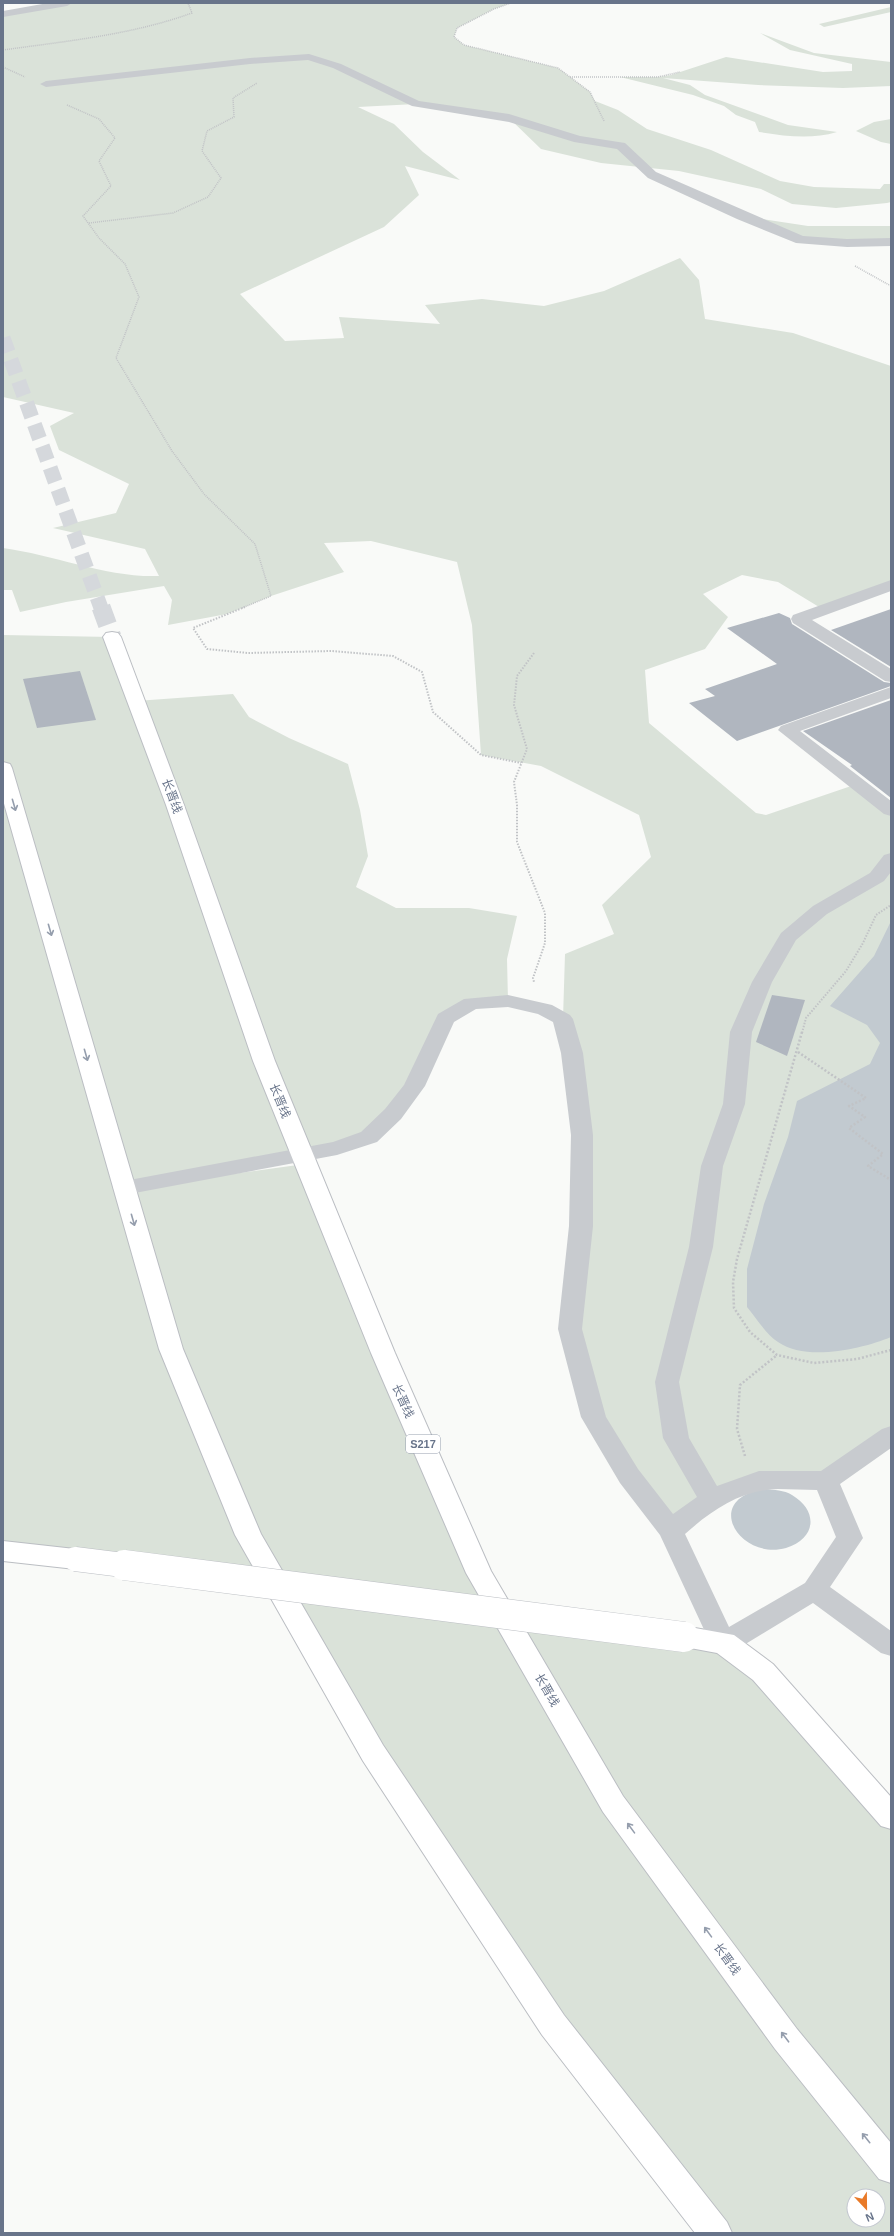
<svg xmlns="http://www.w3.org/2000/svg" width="894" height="2236" viewBox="0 0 894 2236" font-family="Arial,'Noto Sans SC',sans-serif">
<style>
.green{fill:#dae2d9;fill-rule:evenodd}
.water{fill:#c2cad0}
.building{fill:#b0b6bf}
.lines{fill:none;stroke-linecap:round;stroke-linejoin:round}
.major-tunnel-far1{stroke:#d5d8dc;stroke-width:15;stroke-dasharray:15 8;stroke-linecap:butt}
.major-tunnel{stroke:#d5d8dc;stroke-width:19;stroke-dasharray:19 10;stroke-linecap:butt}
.major-casing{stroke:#bbbec3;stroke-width:2}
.path-far2{stroke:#c1c3c6;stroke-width:1.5;stroke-dasharray:1 1;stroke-linecap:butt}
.path-far1{stroke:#c1c3c6;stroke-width:2;stroke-dasharray:1.5 1.5;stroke-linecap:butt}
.path{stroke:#c1c3c6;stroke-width:2.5;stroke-dasharray:2 2;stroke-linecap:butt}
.minor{fill:#c8cbcf;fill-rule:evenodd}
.major{fill:#fff;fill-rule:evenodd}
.major-bridge-far1-casing{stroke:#bbbec3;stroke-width:25;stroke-linecap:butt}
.major-bridge-casing{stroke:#bbbec3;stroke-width:31;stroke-linecap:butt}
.major-bridge-far1{stroke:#fff;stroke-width:24}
.major-bridge{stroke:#fff;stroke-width:30}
.oneway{stroke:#959ead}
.labels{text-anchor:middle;stroke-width:4;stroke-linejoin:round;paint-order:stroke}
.shield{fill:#fff;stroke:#959ead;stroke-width:1}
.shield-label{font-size:11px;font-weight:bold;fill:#68748a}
.street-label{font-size:12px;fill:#68748a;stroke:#fff}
</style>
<rect width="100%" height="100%" fill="#f9faf8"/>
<g class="green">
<path d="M67,3H511L494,9L457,28L454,37L464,45L558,68L590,92L595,101L618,110L647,129L711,150L780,181L814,187L880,189L884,184H891V202L887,203L836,208L792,204L761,189L679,171L601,163L541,149L509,118L416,104L358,107L394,124L423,152L460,180L405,166L419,195L384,227L240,294L285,341L344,338L339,317L440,324L425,305L482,299L544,306L604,291L680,258L699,280L705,319L793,333L891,366V585L824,610L778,582L742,575L703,594L728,617L705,649L645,670L649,723L756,813L766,815L857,784L891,810V1435L826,1481L753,1482L671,1531L629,1476L570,1329L581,1226L563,1019L565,954L614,934L602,905L651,857L639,815L541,766L481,755L472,625L457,562L371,541L324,543L344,572L271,596L227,614L168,625L172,600L164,586L66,602L20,612L12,590H3V548C55,555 107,578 159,576L145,549L53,528L116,513L129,484L59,450L50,426L74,413L3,397V14Z"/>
<polygon points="891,7 891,12 824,27 819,24"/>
<path d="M760,33L814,53L891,62V86L843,88L758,85L663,78L690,85L705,95L788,125L837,132C810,140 786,136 759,132L755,122L736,115L724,106L693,95L620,77H658L671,75L726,57L823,72L852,71V64L790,50Z"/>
<polygon points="891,119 891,144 881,142 856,131 874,122"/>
<polygon points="742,216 808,226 891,226 891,242 801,240"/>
<path d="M3,635L112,637L136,701L233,694L249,717L289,738L348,764L360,810L368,856L356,887L396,908H469L517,916L507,959L508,1001L471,1003L445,1018L429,1050L369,1137L136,1187L305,1164L505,1618L724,1643L891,1817V2233H715L553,2025L276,1585L3,1551ZM854,2196H878V2220H854Z"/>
</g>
<g class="water">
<path d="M891,921V1337C862,1349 806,1362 778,1342C766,1334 756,1318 747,1307V1269L764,1204L788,1137L797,1101L870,1064L880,1043L867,1025L830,1006L874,956Z"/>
<path d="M765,1489C774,1490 784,1490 792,1495C819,1511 816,1539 786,1548C739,1561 701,1498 765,1489Z"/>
</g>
<g class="building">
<polygon points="891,609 891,667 831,630"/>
<polygon points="779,613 790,618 792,624 884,682 891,683 891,686 737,741 689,703 715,696 705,689 777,664 727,628"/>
<polygon points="80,671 96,720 37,728 23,679"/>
<polygon points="891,700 891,798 850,766 852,765 803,731"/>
<polygon points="772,995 805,1000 787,1056 756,1042"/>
</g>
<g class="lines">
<polyline class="major-tunnel-far1" points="3,338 101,608"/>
<polyline class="major-tunnel" points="101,607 112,637"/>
<g class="major-casing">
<g id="major">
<polygon points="112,632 118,633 121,637 184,805 275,1061 395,1353 491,1571 623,1796 797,2029 891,2143 891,2183 879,2179 775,2049 603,1812 466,1573 371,1353 253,1061 166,805 103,637 106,633"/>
<polygon points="3,762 10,764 12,768 183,1349 261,1534 383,1745 564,2015 727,2222 732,2233 695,2233 542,2035 363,1761 235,1535 159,1349 3,800"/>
<polygon points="3,1541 75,1549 84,1552 88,1559 84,1566 75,1569 3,1561"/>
<polygon points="684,1626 734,1635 773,1664 891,1797 891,1829 881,1826 753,1680 717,1653 674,1645 670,1637 674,1629"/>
</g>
</g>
<g class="path-far2">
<polyline points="511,3 494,9 457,28 454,37 464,45 558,68 590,92 604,121"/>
<path d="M3,50C67,41 131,35 192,13L188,3"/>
<polyline points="3,67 25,77"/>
<polyline points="570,77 658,77 680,72"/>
<polyline points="67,105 99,119 115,138 99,161 111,186 83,216 99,238 125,264 139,297 116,358 172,451 204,494 255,544 271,596 242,608"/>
<polyline points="89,223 173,213 208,197 221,178 202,151 207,131 234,117 233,98 257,83"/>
<polyline points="855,266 891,286"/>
</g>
<g class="path-far1">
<polyline points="245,607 193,628 207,649 248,653 331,651 393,656 422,672 433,712 481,755 521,763"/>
<polyline points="534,653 517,676 514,705 527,749 514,782 517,805 517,842 545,913 545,943 533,978 534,982"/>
<polyline points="802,1033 806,1018 846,971 863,943 876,915 891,905"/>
</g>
<g class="path">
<polyline points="802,1032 737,1259 733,1282 734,1308 750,1332 777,1355 814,1363 857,1359 891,1350"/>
<polyline points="798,1052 866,1098 849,1106 865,1117 849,1128 883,1154 868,1166 891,1180"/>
<polyline points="745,1456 737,1429 740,1385 777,1355"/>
</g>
<g class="minor">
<polygon points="48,3 72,3 67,6 3,17 3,11"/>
<polygon points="309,54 341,64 419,101 509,114 580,136 625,143 656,172 803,236 847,239 891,238 891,246 847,247 796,243 737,219 648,178 617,149 574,142 509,122 412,106 333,68 308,60 250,64 46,87 40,84 46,81 250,58"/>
<polygon points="891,580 891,591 812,620 891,669 891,682 885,681 793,623 791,619 793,615"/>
<polygon points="891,687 891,698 800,731 891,801 891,816 884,814 778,730 781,726"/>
<path d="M891,853V872L884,881L827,914L796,940L772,982L752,1032L745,1104L723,1166L713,1247L679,1382L689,1438L717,1486L759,1471H821L882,1429L891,1426V1448L840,1484L863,1538L830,1587L891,1631V1656L881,1653L813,1603L734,1651L724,1654L714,1651L660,1535L620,1483L581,1417L558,1329L569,1226L571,1135L561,1053L553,1022L538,1014L508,1007L476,1009L454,1022L425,1086L401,1119L377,1142L337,1155L124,1195L116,1193L113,1188L116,1183L124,1181L333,1142L361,1132L385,1109L404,1085L438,1014L464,999L508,995L552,1005L570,1015L573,1019L583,1053L593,1135V1226L582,1329L606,1417L638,1469L673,1514L697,1497L663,1438L655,1382L689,1247L701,1166L723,1104L730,1032L752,982L781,933L813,906L870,873L884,855ZM778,1489L817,1490L836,1537L805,1583L729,1627L685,1534C712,1510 741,1490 778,1489Z"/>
</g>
<use href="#major" class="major"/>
<g class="major-bridge-far1-casing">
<polyline id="major-bridge-far1" points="75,1559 131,1566"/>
</g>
<g class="major-bridge-casing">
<polyline id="major-bridge" points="124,1565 684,1637"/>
</g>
<use href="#major-bridge-far1" class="major-bridge-far1"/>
<use href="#major-bridge" class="major-bridge"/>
</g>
<defs><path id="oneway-shaft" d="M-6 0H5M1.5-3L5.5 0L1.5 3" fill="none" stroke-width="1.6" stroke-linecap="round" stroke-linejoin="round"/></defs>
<g class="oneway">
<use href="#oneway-shaft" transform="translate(14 805) rotate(74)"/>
<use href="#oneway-shaft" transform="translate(50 930) rotate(74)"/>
<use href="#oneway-shaft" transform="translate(86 1055) rotate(74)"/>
<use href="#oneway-shaft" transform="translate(133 1220) rotate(74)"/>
<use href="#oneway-shaft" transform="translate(631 1828) rotate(-126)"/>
<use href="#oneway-shaft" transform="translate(708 1932) rotate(-126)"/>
<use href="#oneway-shaft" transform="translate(785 2037) rotate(-127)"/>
<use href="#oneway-shaft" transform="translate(866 2138) rotate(-129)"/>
</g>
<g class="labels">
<rect class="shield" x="406" y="1435" width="34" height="18" rx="3"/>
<g class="shield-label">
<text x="423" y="1448">S217</text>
</g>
<g class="street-label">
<text transform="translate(172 796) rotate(70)" y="4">长晋线</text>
<text transform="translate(280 1101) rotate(68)" y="4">长晋线</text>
<text transform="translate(403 1401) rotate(66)" y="4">长晋线</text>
<text transform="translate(547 1690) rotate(60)" y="4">长晋线</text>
<text transform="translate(727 1959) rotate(54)" y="4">长晋线</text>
</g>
</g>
<rect width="894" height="2236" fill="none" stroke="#68748a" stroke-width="8"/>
<g transform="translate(866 2208) rotate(158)"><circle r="19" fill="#ffffff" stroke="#c3c7d0"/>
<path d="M0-3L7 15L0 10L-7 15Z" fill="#e97a28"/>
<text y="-6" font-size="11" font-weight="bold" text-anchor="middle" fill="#68748a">N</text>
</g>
</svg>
